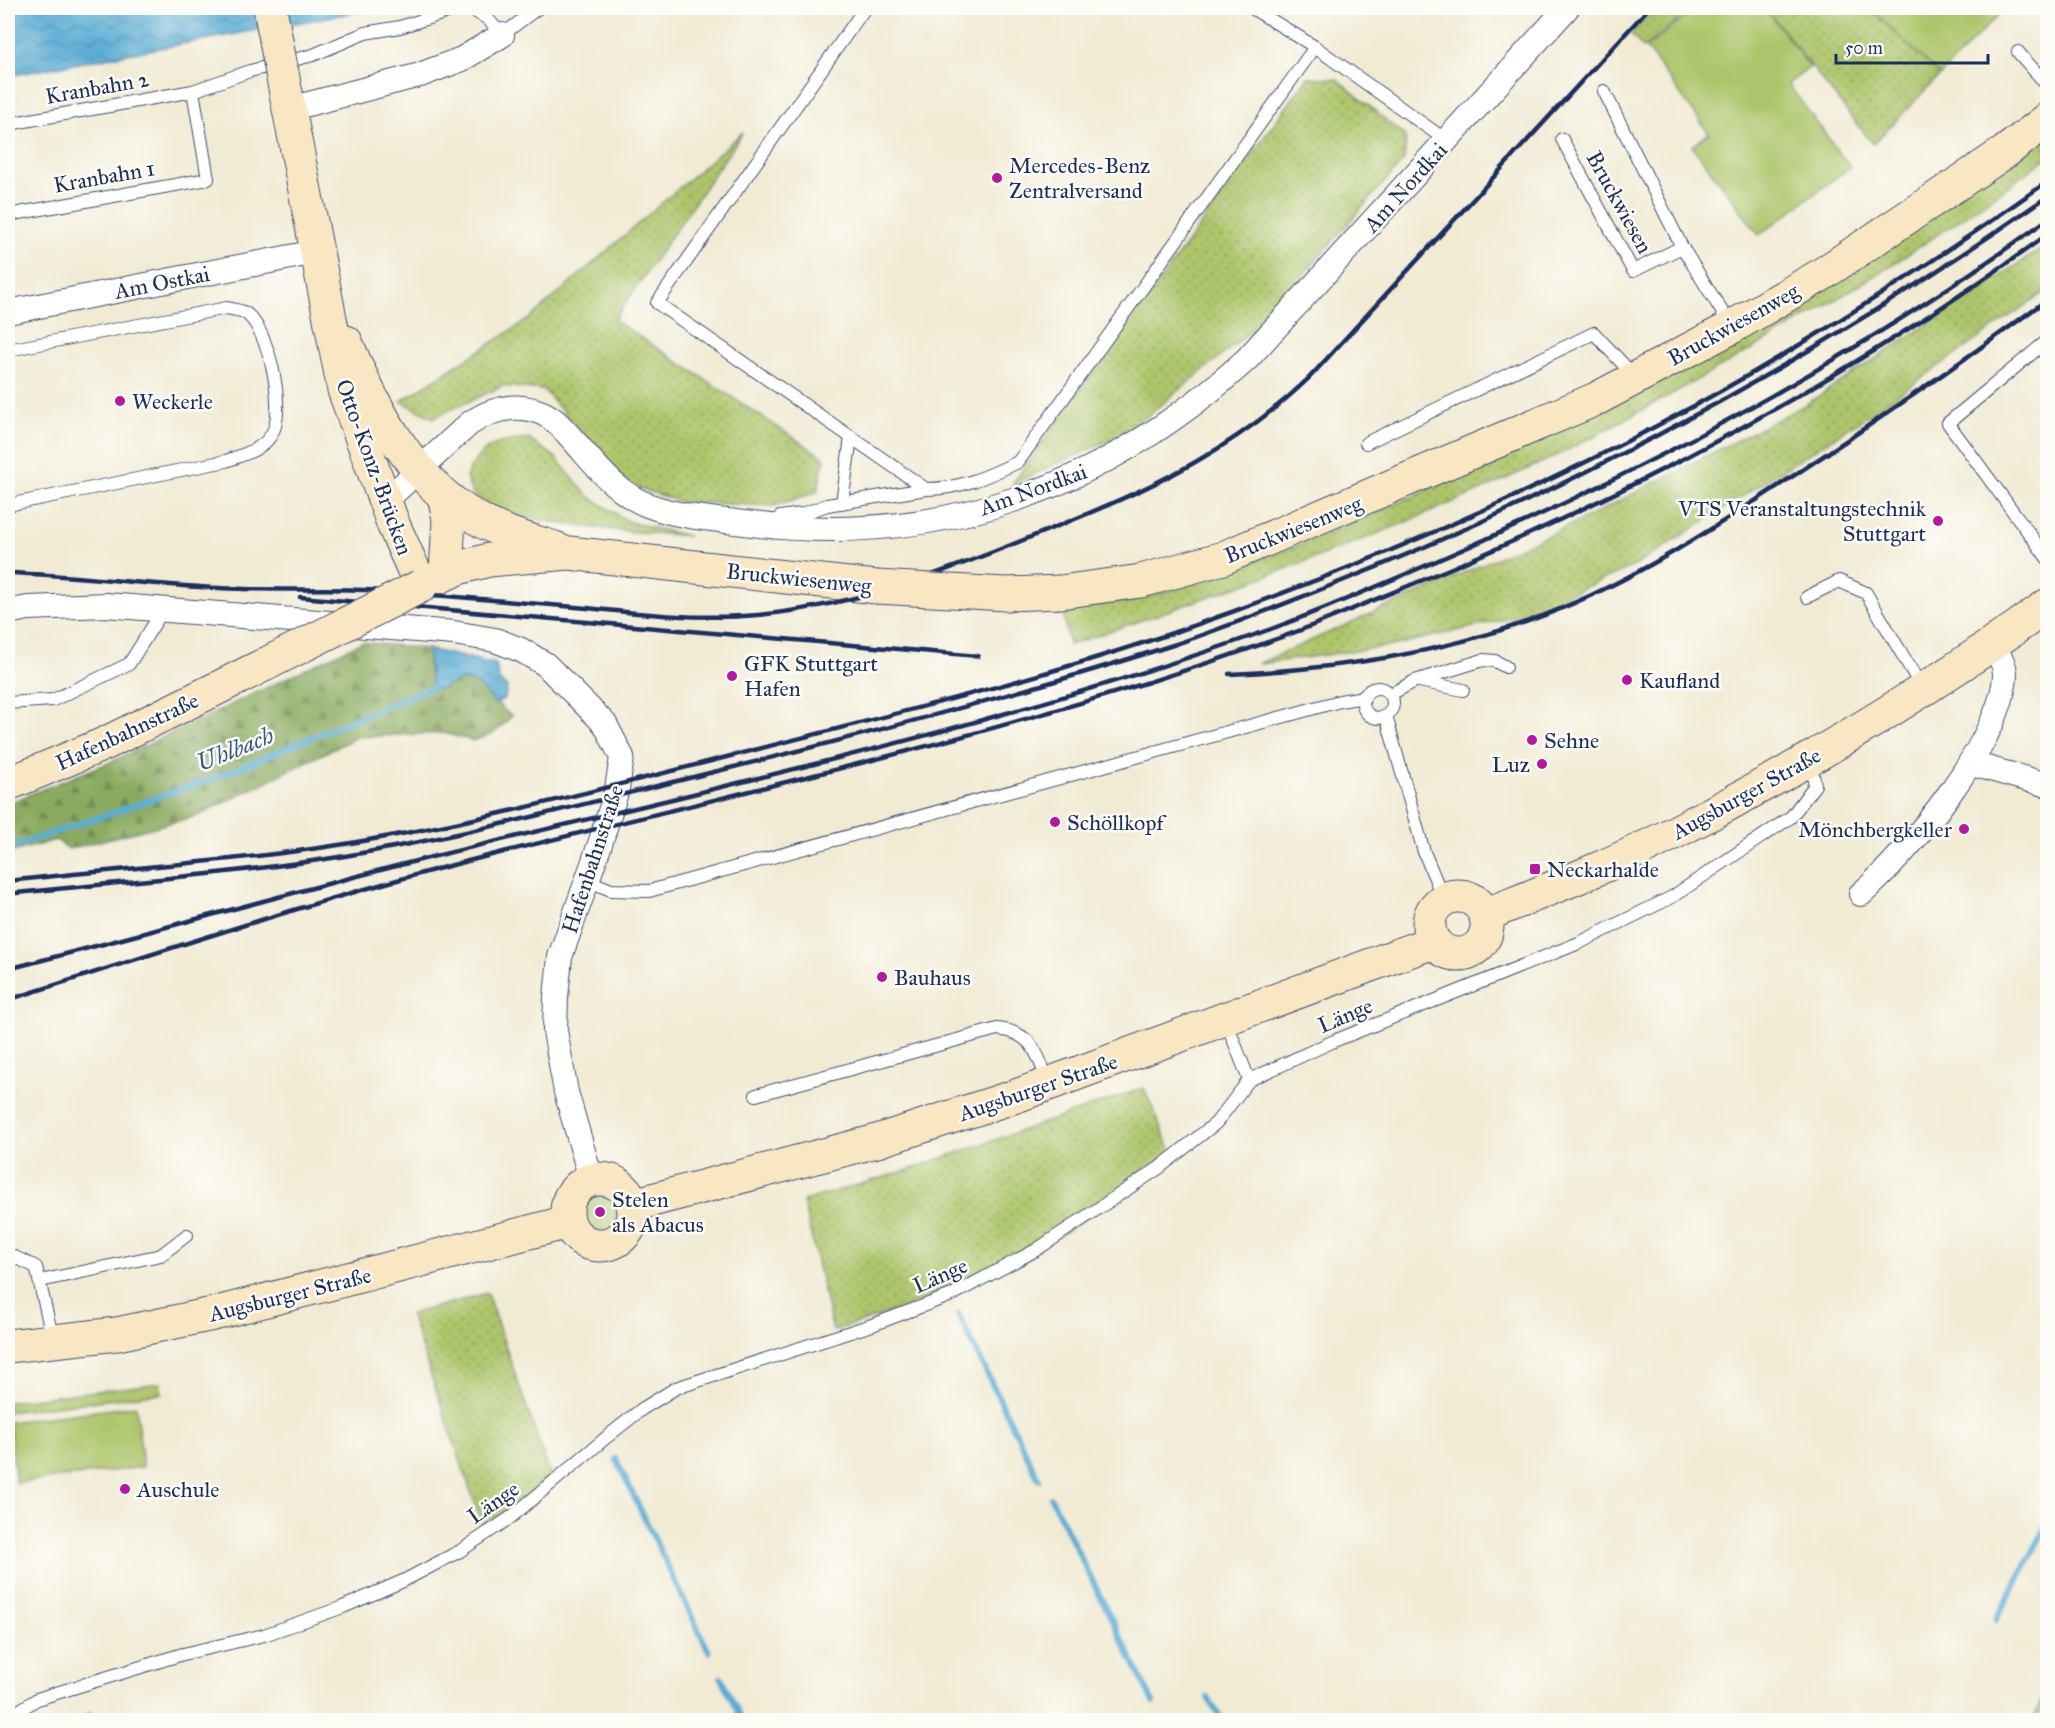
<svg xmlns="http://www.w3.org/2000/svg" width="2055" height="1728" viewBox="0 0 2055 1728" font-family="'IM FELL Great Primer',serif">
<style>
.grass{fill:url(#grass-dots);stroke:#647a64;stroke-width:1.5}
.forest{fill:url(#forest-firs);stroke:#526c5e;stroke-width:1.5}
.pitch{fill:#adc56a;stroke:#647a64;stroke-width:1.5}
.water{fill:url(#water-waves);stroke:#3a6e99;stroke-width:1.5}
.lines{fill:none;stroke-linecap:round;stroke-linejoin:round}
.stream{stroke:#59acd4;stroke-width:6}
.lane-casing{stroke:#3b4b70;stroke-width:14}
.street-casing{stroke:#3b4b70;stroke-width:26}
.secondary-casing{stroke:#3b4b70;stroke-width:35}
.lane{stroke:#fff;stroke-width:12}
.street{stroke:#fff;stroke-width:24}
.secondary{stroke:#f9e7c3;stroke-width:33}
.rail{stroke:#1b2f5e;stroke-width:4.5}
.secondary-bridge-casing{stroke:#3b4b70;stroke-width:35;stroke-linecap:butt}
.secondary-bridge{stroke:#f9e7c3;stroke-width:33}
.poi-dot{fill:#b5179e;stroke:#fdfcf7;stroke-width:2}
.labels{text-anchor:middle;stroke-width:5;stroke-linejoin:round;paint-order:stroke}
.street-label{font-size:22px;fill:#1b2f5e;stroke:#fdfcf7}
.poi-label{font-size:22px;fill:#1b2f5e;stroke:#fdfcf7;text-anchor:start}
.water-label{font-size:24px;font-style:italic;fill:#315b87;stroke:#fdfcf7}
</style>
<defs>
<pattern id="grass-dots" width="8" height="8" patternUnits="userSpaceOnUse" patternTransform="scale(1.5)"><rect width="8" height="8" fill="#adc56a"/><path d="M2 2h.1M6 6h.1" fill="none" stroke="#8ca05a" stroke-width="1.8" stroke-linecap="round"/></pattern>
<pattern id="forest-firs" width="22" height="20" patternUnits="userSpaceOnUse" patternTransform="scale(1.5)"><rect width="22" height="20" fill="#8aaa5e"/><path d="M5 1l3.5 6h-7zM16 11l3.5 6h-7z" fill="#708b51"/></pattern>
<pattern id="water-waves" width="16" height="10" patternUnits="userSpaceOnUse" patternTransform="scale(1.5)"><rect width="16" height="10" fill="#59acd4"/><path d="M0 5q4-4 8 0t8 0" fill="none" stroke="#498caf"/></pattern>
</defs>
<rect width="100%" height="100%" fill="#fdfcf7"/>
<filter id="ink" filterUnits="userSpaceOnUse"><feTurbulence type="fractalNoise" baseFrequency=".0167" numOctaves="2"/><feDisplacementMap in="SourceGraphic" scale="12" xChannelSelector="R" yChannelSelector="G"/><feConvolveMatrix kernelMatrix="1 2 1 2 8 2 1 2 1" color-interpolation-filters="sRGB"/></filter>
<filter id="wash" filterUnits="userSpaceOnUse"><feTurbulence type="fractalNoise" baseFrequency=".008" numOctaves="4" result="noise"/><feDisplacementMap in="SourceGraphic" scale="24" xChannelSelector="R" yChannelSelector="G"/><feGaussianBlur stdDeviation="1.35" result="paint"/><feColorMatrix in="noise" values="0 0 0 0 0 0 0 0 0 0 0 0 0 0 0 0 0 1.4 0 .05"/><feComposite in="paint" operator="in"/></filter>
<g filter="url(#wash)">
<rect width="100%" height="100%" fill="#f1ebd4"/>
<g class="grass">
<polygon points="1657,8 1692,8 1643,48 1631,34"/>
<polygon points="1765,8 1870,8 1940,75 1873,144"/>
<polygon points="1308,77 1337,79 1406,137 1404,160 1258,326 1126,433 1012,484"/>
<polygon points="743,132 614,320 825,458 817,492 774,506 681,502 626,484 544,390 503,386 433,418 401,401 529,319"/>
<path d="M2047,134V158C1923,250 1791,330 1655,403C1617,423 1581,444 1543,462C1391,534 1228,591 1069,645L1063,613L1169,591L1290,549L1458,477L1659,382Z"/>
<polygon points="2047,245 2047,290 1878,409 1636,565 1520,616 1391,646 1258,664 1584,519 1807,404"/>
<path d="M528,439L554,456L588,496L629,522L689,536C644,532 501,526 473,494C470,490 468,482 466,477C479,446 496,441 528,439Z"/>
<path d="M1144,1088L1174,1158C1134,1185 1094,1214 1052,1240C984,1281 909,1308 833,1331L803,1201L908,1170Z"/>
<circle cx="600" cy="1213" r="17"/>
<polygon points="487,1293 551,1477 483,1527 410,1314"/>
<polygon points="2047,1690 2047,1720 2032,1720"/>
</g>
<path class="forest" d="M362,642L427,649L429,673L440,690C477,665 485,697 512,716L494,733L473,741L444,733L357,737L197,816L69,849L56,840L8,853V803L113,761Z"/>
<g class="pitch">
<polygon points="1696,8 1765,8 1810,67 1788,84 1850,167 1759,235 1692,146 1709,133 1646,48"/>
<polygon points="1870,8 2005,8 1940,75"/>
<polygon points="160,1383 162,1393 8,1412 8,1402"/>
<polygon points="136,1406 143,1467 16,1483 9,1422"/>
</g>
<g class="water">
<polygon points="8,8 378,8 8,76"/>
<path d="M427,649L496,664L499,680L507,687L505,698L495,704C479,681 466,672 440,690L432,687Z"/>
</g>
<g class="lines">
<g class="stream">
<polyline points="8,848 215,778 432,687 437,682"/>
<polyline points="958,1314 1039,1480"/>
<polyline points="616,1459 709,1652"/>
<polyline points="1051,1498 1153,1702"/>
<polyline points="1996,1620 2048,1524"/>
<polyline points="721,1678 742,1720"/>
<polyline points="1208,1698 1222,1720"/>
<polyline points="89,1714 92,1720"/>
</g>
</g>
</g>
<g filter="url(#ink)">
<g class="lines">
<g class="lane-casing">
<g id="lane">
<polyline points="469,8 488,19 502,35 538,8"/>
<path d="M865,8L657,303L926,489C961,489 988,476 1018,462L1315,47"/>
<polyline points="1252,8 1315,47 1447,141"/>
<polyline points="2018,52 2048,86"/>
<polyline points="1604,91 1682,247 1731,326"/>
<polyline points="8,124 193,91"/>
<polyline points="1562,139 1633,271 1682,247"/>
<polyline points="8,215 208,179 193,91 250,71 313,55 365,33 400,27 460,8"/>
<polyline points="2048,340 1948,423 2048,559"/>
<path d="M8,350L227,308C234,310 243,310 248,315C269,333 284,403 274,429C267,449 244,454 226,461L8,505"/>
<polyline points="1366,443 1594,333 1635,377"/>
<polyline points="842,503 851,437"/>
<polyline points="780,517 802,514 827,505 926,489"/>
<polyline points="1807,597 1839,581 1866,593 1922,688"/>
<polyline points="1419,681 1463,690"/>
<circle cx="1378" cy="703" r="15"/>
<polyline points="1391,694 1415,681 1483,660 1495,661 1506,667"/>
<polyline points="8,703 53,700 129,664 163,610"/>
<polyline points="1386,716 1424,852 1444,900"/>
<polyline points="587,880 611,890 649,891 1340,701 1364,697"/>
<polyline points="1226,1021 1249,1080"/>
<path d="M756,1095L997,1029C1032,1032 1037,1053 1048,1082"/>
<polyline points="8,1254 36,1267 53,1340"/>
<polyline points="40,1281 161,1255 187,1235"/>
<polyline points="8,1718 37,1699 183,1654 264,1635 343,1607 403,1581 460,1551 510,1518 608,1436 642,1409 676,1388 875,1324 952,1295 1036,1250 1159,1168 1216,1123 1249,1080 1334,1041 1579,943 1672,897 1791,817 1815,785 1810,760"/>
</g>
</g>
<g class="street-casing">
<g id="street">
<polyline points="289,109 420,75 462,59 502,35"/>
<polyline points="8,312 316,252"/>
<path d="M385,501L469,424C491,409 516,402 542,413C556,419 565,431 575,442C598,468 617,494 650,506C680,517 712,519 744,523C936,549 1105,489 1247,359L1567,8"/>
<polyline points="8,612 28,608 106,605 454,633 495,640 521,650 545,664 605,724 622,757 617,789 600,844 560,957 556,997 555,1031 566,1092 591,1179"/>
<polyline points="1972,764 2048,785"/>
<path d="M1861,894C1908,854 2004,737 2005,674C2005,664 1998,653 1992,645"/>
</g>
</g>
<g class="secondary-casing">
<g id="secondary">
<polyline points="282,73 344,390 394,526 421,586 458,568 489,560 569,553 876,587"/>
<path d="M346,342C374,409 412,483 478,519C502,533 529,540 555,548"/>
<polyline points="444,496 449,519 446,573"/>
<polyline points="1060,592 1141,581 1223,558 1596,399 1732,327 1821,275 2005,152 2048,119"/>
<polyline points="8,784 104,744 236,679"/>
<circle cx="1458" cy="925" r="29"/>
<path d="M1485,915C1547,890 1609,866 1668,836C1801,768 1927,692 2048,605"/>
<circle cx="600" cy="1212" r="33"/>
<polyline points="633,1205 877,1141 1016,1096 1433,942"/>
<polyline points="8,1346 117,1334 213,1314 568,1222"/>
</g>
</g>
<use href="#lane" class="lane"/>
<use href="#street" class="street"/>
<use href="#secondary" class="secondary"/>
<g class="rail">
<path d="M8,573C78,575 148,585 219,588C283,592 347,586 410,593C469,598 528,603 587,608C644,614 701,620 758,615C865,605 966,564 1065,523C1157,486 1237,447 1309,378L1649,8"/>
<polyline points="300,597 978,656"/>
<path d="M1229,674C1337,669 1443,654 1545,615C1633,581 1711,530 1790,478C1877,421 1963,361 2048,299"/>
<path d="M8,881C120,868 234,862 345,844C486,821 624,783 762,748C903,712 1046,677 1184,629C1393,556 1601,465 1791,350C1879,297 1964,241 2048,181"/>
<path d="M8,894C120,882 234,874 345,856C475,834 602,799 730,768C879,731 1027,692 1173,645C1225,628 1276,607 1327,587C1585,486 1821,355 2048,196"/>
<path d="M8,969C153,932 298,890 444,854C721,786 1003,726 1271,629C1326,609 1380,585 1434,562C1650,469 1857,358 2048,219"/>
<path d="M8,1000C161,952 315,900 472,860C742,791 1016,733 1279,638C1314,626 1347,611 1381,597C1617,503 1842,383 2048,234"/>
</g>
<g class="secondary-bridge-casing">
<g id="secondary-bridge">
<polyline points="270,8 282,73"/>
<polyline points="876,587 1006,594 1060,592"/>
<polyline points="236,679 421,586"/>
</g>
</g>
<use href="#secondary-bridge" class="secondary-bridge"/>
</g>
</g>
<g class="poi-dot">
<circle cx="997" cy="178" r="6"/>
<circle cx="120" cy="401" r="6"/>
<circle cx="1938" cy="521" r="6"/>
<circle cx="732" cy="676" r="6"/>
<circle cx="1627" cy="680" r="6"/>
<circle cx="1532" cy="740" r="6"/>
<circle cx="1542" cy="764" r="6"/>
<circle cx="1055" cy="822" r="6"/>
<circle cx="1964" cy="829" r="6"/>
<rect x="1529" y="863" width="12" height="12" rx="3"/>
<circle cx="882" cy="977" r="6"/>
<circle cx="600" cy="1212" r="6"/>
<circle cx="125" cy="1489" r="6"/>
</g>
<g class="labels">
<g class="street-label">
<text transform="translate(97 87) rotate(-10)" y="8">Kranbahn 2</text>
<text transform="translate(104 176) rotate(-10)" y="8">Kranbahn 1</text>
<text transform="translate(1405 187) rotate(-48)" y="8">Am Nordkai</text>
<text transform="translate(1620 202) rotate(61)" y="8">Bruckwiesen</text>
<text transform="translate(162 282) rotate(-11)" y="8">Am Ostkai</text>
<text transform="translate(1733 324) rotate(-29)" y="8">Bruckwiesenweg</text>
<text transform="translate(375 467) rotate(70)" y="8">Otto-Konz-Brücken</text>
<text transform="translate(1033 489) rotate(-20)" y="8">Am Nordkai</text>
<text transform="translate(1293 529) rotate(-22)" y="8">Bruckwiesenweg</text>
<text transform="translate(799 578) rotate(6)" y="8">Bruckwiesenweg</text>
<text transform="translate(127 731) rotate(-25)" y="8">Hafenbahnstraße</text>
<text transform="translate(1746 793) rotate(-29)" y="8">Augsburger Straße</text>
<text transform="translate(592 859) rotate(-72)" y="8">Hafenbahnstraße</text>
<text transform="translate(1345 1015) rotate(-23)" y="8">Länge</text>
<text transform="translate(1038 1087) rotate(-19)" y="8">Augsburger Straße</text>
<text transform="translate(940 1275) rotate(-24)" y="8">Länge</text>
<text transform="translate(290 1294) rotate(-14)" y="8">Augsburger Straße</text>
<text transform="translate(493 1502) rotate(-35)" y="8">Länge</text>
</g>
<g class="poi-label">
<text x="1009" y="173">Mercedes-Benz<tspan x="1009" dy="25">Zentralversand</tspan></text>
<text x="132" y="409">Weckerle</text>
<text x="1926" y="516" text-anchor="end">VTS Veranstaltungstechnik<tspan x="1926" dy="25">Stuttgart</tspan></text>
<text x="744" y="671">GFK Stuttgart<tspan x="744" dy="25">Hafen</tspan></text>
<text x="1639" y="688">Kaufland</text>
<text x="1544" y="748">Sehne</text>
<text x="1530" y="772" text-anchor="end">Luz</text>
<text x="1067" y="830">Schöllkopf</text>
<text x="1952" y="837" text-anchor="end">Mönchbergkeller</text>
<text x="1547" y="877">Neckarhalde</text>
<text x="894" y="985">Bauhaus</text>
<text x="612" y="1207">Stelen<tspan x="612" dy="25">als Abacus</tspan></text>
<text x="137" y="1497">Auschule</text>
</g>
<g class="water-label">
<text transform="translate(235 749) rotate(-22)" y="8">Uhlbach</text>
</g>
</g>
<rect width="2055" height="1728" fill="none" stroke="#fdfcf7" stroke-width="30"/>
<path d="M1836 54v9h152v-9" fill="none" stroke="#1b2f5e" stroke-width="3"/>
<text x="1845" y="54" font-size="18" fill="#1b2f5e" stroke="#fdfcf7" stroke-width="4.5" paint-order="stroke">50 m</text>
</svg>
